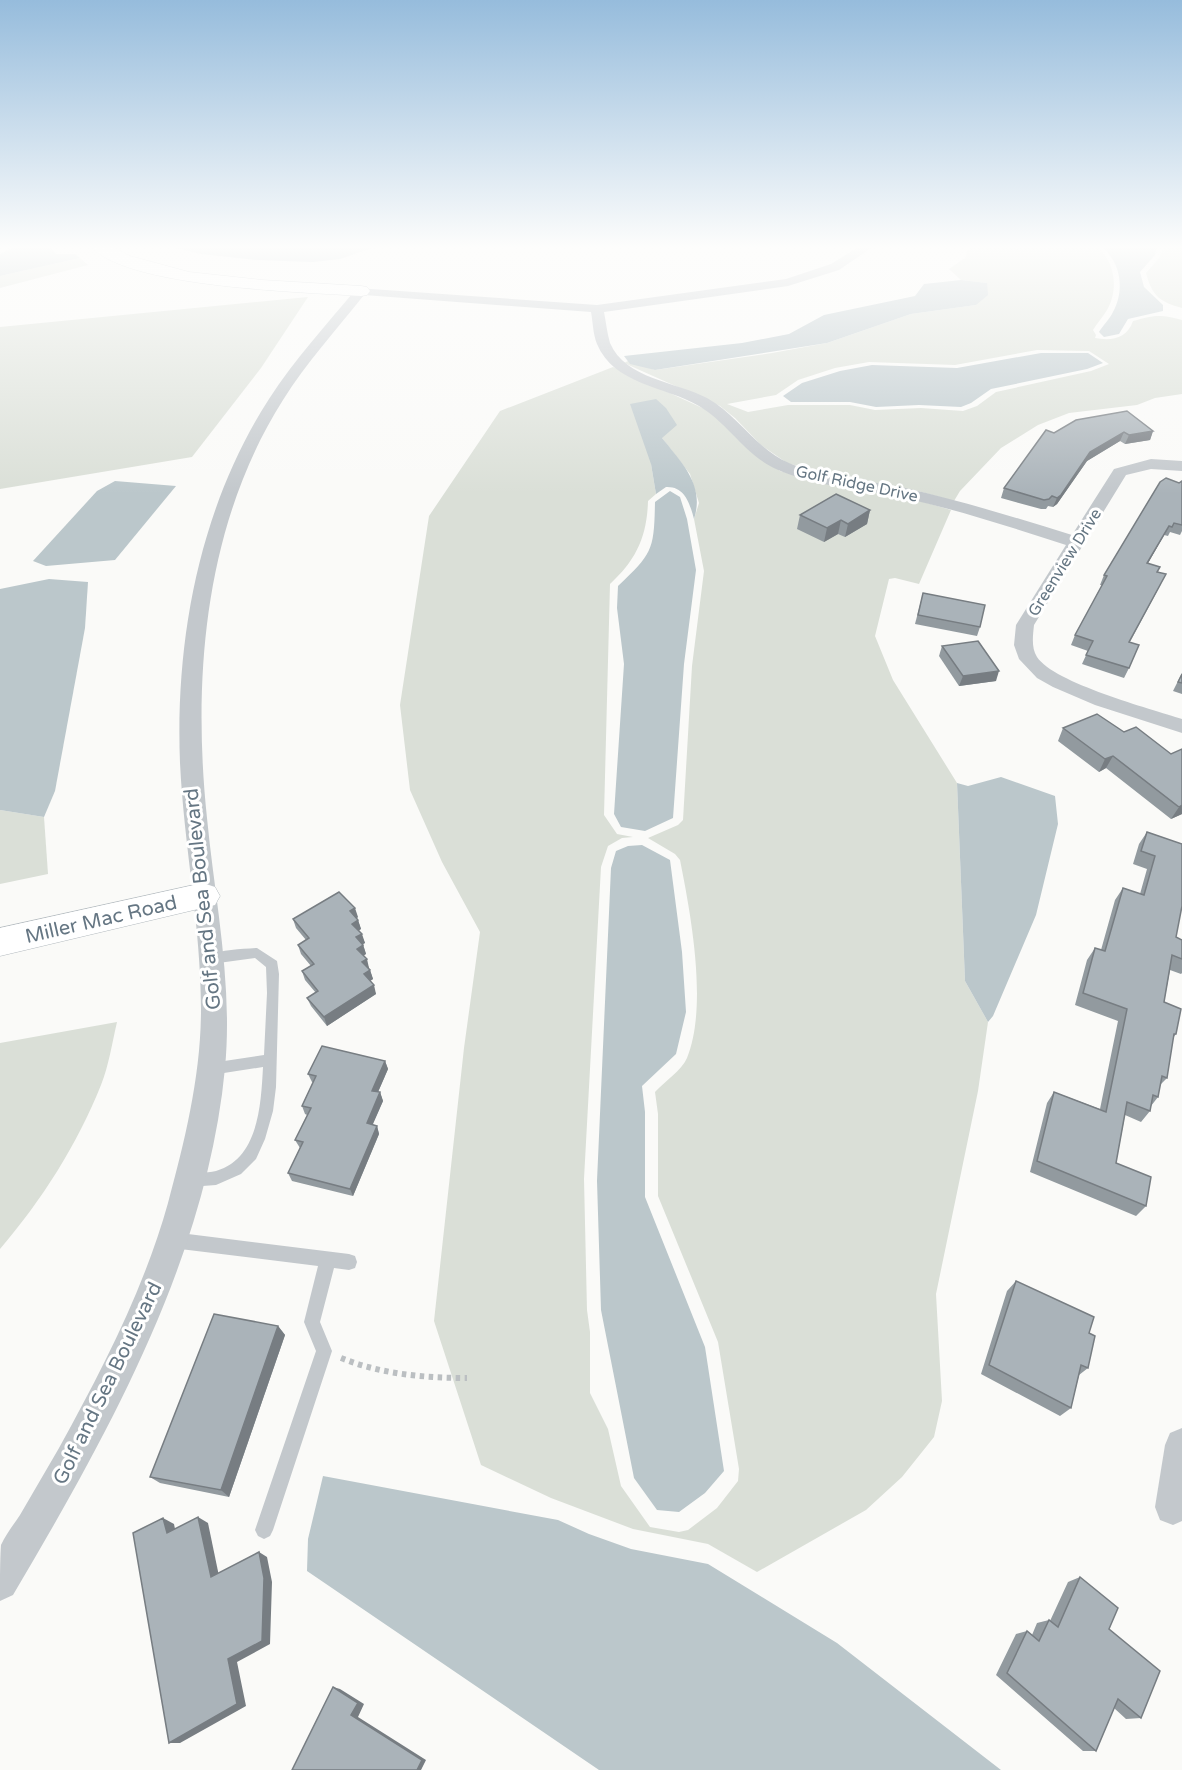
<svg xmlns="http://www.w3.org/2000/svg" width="1182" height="1770" viewBox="0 0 1182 1770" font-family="'Varela Round',sans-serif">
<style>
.green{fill:#dadfd7;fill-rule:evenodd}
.water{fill:#bbc7cb}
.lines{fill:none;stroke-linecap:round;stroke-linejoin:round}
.secondary-casing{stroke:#b3babf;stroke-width:1}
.path{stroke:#bbbfc2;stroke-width:6;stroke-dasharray:4.5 4.5;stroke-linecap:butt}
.lane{fill:#c3c8cc;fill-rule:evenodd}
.street{fill:#c3c8cc;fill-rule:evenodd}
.secondary{fill:#fff;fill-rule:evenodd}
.wall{fill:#929a9f}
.shaded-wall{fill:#777d82}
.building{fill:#aab3b9;stroke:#777d82;stroke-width:1.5}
.labels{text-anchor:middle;stroke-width:6;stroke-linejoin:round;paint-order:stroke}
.far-street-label{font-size:16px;fill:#657683;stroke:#fff}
.street-label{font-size:20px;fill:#657683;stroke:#fff}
</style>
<rect width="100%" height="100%" fill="#fafaf8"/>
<g class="green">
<path d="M969,246H1099V249C1116,264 1118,291 1107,310C1103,317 1097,323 1093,330L1096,335L1095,338C1111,341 1127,339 1133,321C1155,315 1160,314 1182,320V394L1155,398L1137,405L1069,413L1038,425L1001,448L960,491L954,501L918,491L827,474L787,463L761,445L735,418L720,406L624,363L628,361L655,370L772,353L827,343L911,314L976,305L987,283L961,280L949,269L965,258ZM1037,350L1089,351L1109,364L1091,371L996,392L977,406L963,411L921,408L875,410L850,405H788L748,412L727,404L776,395L798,380L835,368L869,362L955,365Z"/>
<path d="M1164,246H1182V308C1160,302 1152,296 1146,273L1160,257Z"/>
<polygon points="80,258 88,265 0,288 0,276"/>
<polygon points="308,297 261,368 192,457 0,489 0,327"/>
<path d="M613,367L709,411L780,471L825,483L917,500L951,510L919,584L895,578L889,579L875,636L893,680L957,783L965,981L988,1022L978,1091L936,1294L942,1401L934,1437L902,1477L866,1510L757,1572L708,1544L633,1529L551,1498L481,1465L434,1321L464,1048L480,932L442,862L410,790L400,705L429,516L500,411ZM666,408L662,438L690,474L699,503L694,519L704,571L692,666L683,820L678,825L648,838L675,854L680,860C691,915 708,1006 687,1058C682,1070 664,1082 655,1092L658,1114V1196L718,1342L739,1469L738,1481L717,1508L688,1530L679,1532L650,1527L621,1486L608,1429L590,1393V1332L587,1310L584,1179L601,867L608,846L622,838L633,837L617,834L604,815L610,584C636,560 647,537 648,501L656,494L651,464Z"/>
<polygon points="0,810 44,817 48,874 0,884"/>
<path d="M117,1022C112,1043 109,1065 101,1085C77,1145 42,1200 0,1249V1043Z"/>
</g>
<g class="water">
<polygon points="16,246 50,246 56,254 75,254 80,258 0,276 0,254"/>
<polygon points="167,246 378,246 340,259 313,262 257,260 201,254"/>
<path d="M1105,246H1157L1155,255L1140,272L1144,287L1163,305V311L1128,319L1119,334L1104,337L1099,332C1103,325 1110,319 1113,312C1124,292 1122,265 1104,249Z"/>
<polygon points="961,280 987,283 988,295 976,305 911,314 827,343 655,370 630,364 624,356 742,343 789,334 824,315 915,296 924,284"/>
<polygon points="1041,353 1088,353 1103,363 1087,369 991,389 971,403 961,407 919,405 876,407 850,402 791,402 783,396 802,383 840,371 872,365 957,368"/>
<path d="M656,399L666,408L677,425L662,438C682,463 705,485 694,519C690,504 685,486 666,487L656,494L651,464L630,404Z"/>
<polygon points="115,481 176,486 115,560 46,566 33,561 97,491"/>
<path d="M670,491L680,497L687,519L696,570L684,664L673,818L645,831L621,827L614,814L624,664L617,608L618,586C653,553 654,550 655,502Z"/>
<polygon points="49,579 88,582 85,628 55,791 44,817 0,810 0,589"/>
<polygon points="1001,777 1055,796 1058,824 1036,915 993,1016 988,1022 965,981 957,783 968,786"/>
<polygon points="642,845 670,860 682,952 686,1012 676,1054 642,1086 645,1112 645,1197 705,1347 724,1471 705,1493 679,1512 657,1510 634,1478 601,1310 597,1181 611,868 616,851 628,846"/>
<polygon points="323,1476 558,1520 589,1534 631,1549 708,1564 837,1643 1001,1770 599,1770 307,1571 308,1539"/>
</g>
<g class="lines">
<g class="secondary-casing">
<g id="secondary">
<path d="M91,246H111L130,256L189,272L262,280L361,286L367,287L370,291L367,295L361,296C307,292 124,288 91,246Z"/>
<polygon points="203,883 215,887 220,896 215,905 0,956 0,928"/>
</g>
</g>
<path class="path" d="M341,1358C381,1374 424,1378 467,1378"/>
<g class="lane">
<path d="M257,948L277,961L279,974L276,1087L273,1111L265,1139L256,1159L241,1174L216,1185L189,1187L184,1185L182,1180L184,1175C194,1171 206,1174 216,1171C259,1159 261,1103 263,1067L211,1075L206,1073L204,1069L206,1065L211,1063L264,1055L267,993L266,967L255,958L211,964L207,963L205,959L207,955C223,950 240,949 257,948Z"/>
<polygon points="172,1232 349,1254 355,1256 357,1262 355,1268 349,1270 334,1268 320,1322 332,1351 273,1530 270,1536 264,1539 258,1536 255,1530 316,1351 304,1322 318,1266 172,1248 167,1245 164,1240 167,1235"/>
</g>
<g class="street">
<path d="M860,246H874L839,270L788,286L604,312C606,322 607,333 610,343C625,379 677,382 707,398C738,415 756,449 789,463C825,478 867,480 905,488C962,501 1017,518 1072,535L1114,469L1151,459L1182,461V471L1151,469L1126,475L1034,625C1033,635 1031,648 1037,657C1054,683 1151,709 1182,719V733L1095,705L1053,687L1037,678L1019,659L1014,645L1016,625L1066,545C1013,528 959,510 904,498C862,489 816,487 776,469C745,455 728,423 699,406C665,386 614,385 597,344C593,334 593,323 591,312L364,295C337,329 306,363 283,400C205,523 192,676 207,818C215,901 233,984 225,1068C207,1258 108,1434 13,1595L0,1601C0,1586 0,1557 1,1545C6,1534 14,1524 20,1515C33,1493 46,1470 59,1448C102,1370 144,1289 168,1203C185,1140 201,1075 201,1009C201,927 184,846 180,763C175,638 200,506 269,399C294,360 327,324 357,288L597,305L786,279L831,264Z"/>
<polygon points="1182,1428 1182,1521 1173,1525 1160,1520 1155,1507 1165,1445 1170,1433"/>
</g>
<use href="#secondary" class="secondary"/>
</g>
<g class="wall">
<polygon points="1153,431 1150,440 1125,444 1120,441 1087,461 1057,504 1053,507 1048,506 1046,509 1041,509 1001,498 1004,488 1054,433"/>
<polygon points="1182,481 1182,531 1180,535 1170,532 1168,536 1164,535 1148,563 1158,572 1161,584 1130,642 1129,668 1124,678 1082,664 1088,651 1071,645 1075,635 1102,585 1100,585 1104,575 1179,483"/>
<polygon points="870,510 867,524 845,537 838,534 824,542 797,529 800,515"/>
<polygon points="923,593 980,627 977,636 915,624"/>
<polygon points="942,646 996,681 959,686 939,656"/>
<polygon points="1182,673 1182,694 1173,691"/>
<polygon points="1136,727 1182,814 1171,819 1106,768 1099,772 1058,741 1063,728 1124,732"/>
<polygon points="1147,832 1182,844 1176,937 1182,940 1182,973 1181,974 1170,970 1164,1002 1176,1034 1173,1038 1167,1078 1160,1085 1158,1097 1151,1106 1150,1111 1141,1122 1125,1115 1116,1163 1146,1206 1136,1216 1030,1172 1047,1103 1054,1092 1100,1109 1118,1021 1075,1005 1087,960 1095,948 1101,950 1115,900 1123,888 1140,894 1147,869 1133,864 1139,844"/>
<polygon points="358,917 357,918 358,920 361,929 359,930 365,943 363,944 366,954 363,955 369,968 368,968 370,970 373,979 370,981 376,994 327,1026 311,1006 307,998 316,993 305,980 302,971 311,966 301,954 298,945 306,940 296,928 293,919"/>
<polygon points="385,1061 388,1069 378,1092 380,1092 383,1101 372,1125 377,1126 379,1134 353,1196 292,1181 288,1173 300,1148 295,1140 307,1115 305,1114 302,1106 313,1082 312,1082 308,1074"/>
<polygon points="1016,1281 1089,1333 1088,1368 1079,1375 1071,1408 1060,1416 981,1374 1007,1291"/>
<polygon points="278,1326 285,1335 229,1497 160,1483 150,1477"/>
<polygon points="1080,1577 1109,1629 1141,1718 1126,1719 1114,1708 1096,1751 1083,1751 996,1675 1016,1634 1027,1631 1032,1635 1037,1623 1049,1620 1050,1621 1068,1582"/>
</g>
<g class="shaded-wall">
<polygon points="1153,431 1150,440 1125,444 1129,435"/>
<polygon points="1124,432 1120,441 1087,461 1057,504 1053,507 1057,498 1090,452"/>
<polygon points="870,510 867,524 845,537 848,524"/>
<polygon points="841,520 838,534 824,542 827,528"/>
<polygon points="1169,526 1164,535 1143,572 1147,563"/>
<polygon points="999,671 996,681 959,686 963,676"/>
<polygon points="1113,756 1106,768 1099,772 1105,759"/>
<polygon points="1182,805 1182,814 1171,819 1179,807"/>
<polygon points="355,908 358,917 353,921 350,911"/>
<polygon points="358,920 361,929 355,933 352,924"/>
<polygon points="362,934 365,943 359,946 356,937"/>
<polygon points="363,945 366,954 360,958 357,949"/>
<polygon points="367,959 369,968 365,971 362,962"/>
<polygon points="370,970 373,979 367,983 364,974"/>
<polygon points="374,985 376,994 327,1026 324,1017"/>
<polygon points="385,1061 388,1069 375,1099 372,1091"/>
<polygon points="380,1092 383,1101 370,1131 367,1123"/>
<polygon points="377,1126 379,1134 353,1196 350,1189"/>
<polygon points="278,1326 285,1335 229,1497 221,1490"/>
<polygon points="198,1517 208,1523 220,1581 211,1577"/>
<polygon points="163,1518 174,1524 177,1539 167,1533"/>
<polygon points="259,1552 267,1557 272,1582 270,1644 237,1662 246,1706 180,1743 169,1743"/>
<polygon points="333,1687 340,1689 364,1704 358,1717 426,1760 421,1770 417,1770 351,1715"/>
</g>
<g class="building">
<polygon points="1127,411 1153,431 1129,435 1124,432 1090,452 1061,495 1057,498 1052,496 1049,499 1044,500 1004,488 1046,430 1054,433 1076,420"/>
<polygon points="1166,478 1179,483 1182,481 1182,525 1174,523 1172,527 1169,526 1147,563 1160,567 1157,572 1166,574 1129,642 1139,645 1129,668 1086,655 1093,641 1075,635 1107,576 1104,575 1160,482"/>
<polygon points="836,494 870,510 848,524 841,520 827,528 800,515"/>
<polygon points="923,593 985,605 980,627 918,615"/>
<polygon points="978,641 999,671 963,676 942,646"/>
<polygon points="1182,674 1182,683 1178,682"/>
<polygon points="1097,714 1124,732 1136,727 1171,754 1182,749 1182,805 1179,807 1113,756 1105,759 1063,728"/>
<polygon points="1147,832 1182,844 1182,906 1176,937 1182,940 1182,959 1172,955 1164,1002 1181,1009 1176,1034 1174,1034 1167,1078 1162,1076 1158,1097 1153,1095 1150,1111 1127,1102 1116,1163 1151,1177 1146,1206 1037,1161 1054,1092 1106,1112 1127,1009 1083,993 1095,948 1105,951 1123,888 1144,895 1155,856 1141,851"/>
<polygon points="339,892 355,908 350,911 358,920 352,924 362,934 356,937 363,945 357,949 367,959 362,962 370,970 364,974 374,985 324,1017 307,998 318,991 302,971 314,964 298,945 309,938 293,919"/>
<polygon points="322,1046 385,1061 372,1091 380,1092 367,1123 377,1126 350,1189 288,1173 303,1142 295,1140 311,1108 302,1106 316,1076 308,1074"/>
<polygon points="1016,1281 1094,1317 1089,1333 1095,1336 1088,1368 1081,1365 1071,1408 989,1365"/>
<polygon points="214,1314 278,1326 221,1490 150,1477"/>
<polygon points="198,1517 211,1577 259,1552 264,1578 262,1641 228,1659 237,1704 169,1743 133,1533 163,1518 167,1533"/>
<polygon points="1080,1577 1118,1608 1109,1629 1160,1671 1141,1718 1118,1699 1096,1751 1007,1673 1027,1631 1039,1641 1049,1620 1058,1627"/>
<polygon points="333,1687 358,1703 351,1715 422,1760 417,1770 292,1770"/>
</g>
<linearGradient id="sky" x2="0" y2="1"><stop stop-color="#96bcdc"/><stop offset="0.5" stop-color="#fdfdfc"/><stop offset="1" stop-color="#fdfdfc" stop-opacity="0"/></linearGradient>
<rect width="1182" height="494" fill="url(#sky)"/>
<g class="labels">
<g class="far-street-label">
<text transform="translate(857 483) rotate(12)" y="6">Golf Ridge Drive</text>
<text transform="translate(1064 562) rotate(-58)" y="6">Greenview Drive</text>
</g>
<g class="street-label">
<text transform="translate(202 899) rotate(-96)" y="7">Golf and Sea Boulevard</text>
<text transform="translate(101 919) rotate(-13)" y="7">Miller Mac Road</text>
<text transform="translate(107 1383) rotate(-64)" y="7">Golf and Sea Boulevard</text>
</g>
</g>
</svg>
